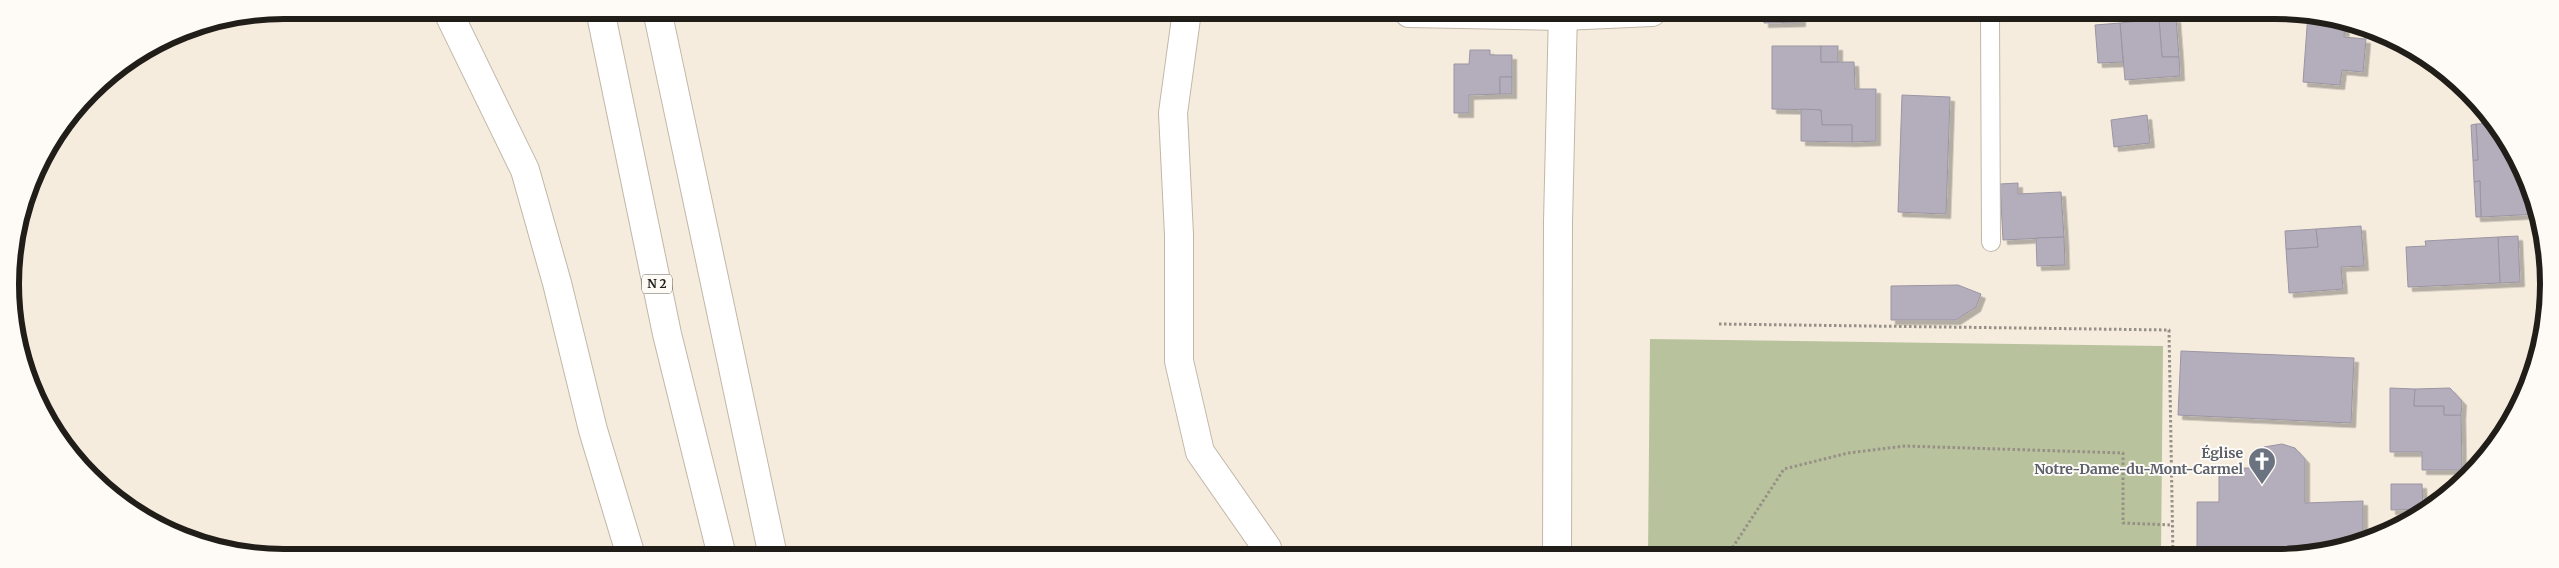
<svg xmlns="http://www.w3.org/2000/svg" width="2559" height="568" viewBox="0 0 2559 568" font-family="Merriweather,serif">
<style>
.green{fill:#b8c29d}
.building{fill:#b4aebc;stroke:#9b95a3;filter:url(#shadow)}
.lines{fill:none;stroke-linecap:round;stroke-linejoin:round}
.lane-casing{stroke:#c0b7a9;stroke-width:20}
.street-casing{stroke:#c0b7a9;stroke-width:30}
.highway-casing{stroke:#c0b7a9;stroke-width:30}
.path{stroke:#979086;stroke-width:3;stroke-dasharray:2.5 2.5;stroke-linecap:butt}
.lane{stroke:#fff;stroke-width:18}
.street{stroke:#fff;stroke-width:28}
.highway{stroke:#fff;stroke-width:28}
.labels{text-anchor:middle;stroke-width:4;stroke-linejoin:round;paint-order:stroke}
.shield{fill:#fefaf5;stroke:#635f5a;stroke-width:1}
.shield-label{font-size:12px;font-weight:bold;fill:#211d18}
.worship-label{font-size:14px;font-weight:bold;fill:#5b616d;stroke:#fefaf5;text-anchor:end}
.rim{fill:none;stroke:#211d18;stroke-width:6}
</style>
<defs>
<filter id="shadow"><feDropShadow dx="4.5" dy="4.5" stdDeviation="0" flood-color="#0004"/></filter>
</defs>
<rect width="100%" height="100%" fill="#f6ecde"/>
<polygon class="green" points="1650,339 2163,346 2161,556 1648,556"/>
<g class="building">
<polygon points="1764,12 1801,12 1801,22 1764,23"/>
<polygon points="2308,13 2345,24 2344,37 2366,39 2363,72 2342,70 2340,85 2303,82"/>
<polygon points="2176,18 2179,57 2162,57 2159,19"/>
<polygon points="2159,19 2162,57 2179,57 2180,76 2125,80 2120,23"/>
<polygon points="2120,23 2123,62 2098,63 2095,25"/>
<polygon points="1772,46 1821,46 1821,62 1854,62 1855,89 1876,89 1876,141 1852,142 1852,125 1822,125 1821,110 1772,109"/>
<rect x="1821" y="46" width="17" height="16"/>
<polygon points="1470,50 1490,50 1490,55 1512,55 1512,77 1500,77 1500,94 1469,95 1469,113 1454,113 1454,64 1469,64"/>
<rect x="1500" y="77" width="12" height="17"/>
<polygon points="1902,95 1950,97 1946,214 1898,212"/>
<polygon points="1801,109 1821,110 1822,125 1852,125 1852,142 1801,141"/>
<polygon points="2147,115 2150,143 2114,147 2111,120"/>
<polygon points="2495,123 2537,209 2538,214 2481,217 2480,181 2474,182 2473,160 2478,160 2476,124"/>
<polygon points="2476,124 2478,160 2473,160 2471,125"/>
<polygon points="2480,181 2481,217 2476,217 2474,182"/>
<polygon points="2018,183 2018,194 2061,192 2064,237 2003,240 2000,184"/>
<polygon points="2361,226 2364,266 2341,267 2343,289 2289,293 2286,249 2318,247 2316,229"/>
<polygon points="2316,229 2318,247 2286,249 2285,231"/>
<polygon points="2518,236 2520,282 2500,283 2498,237"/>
<polygon points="2064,237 2065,265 2037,266 2036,238"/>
<polygon points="2498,237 2500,283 2408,287 2406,247 2426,246 2425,241"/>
<polygon points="1958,285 1981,294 1976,307 1956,320 1891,320 1891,286"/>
<polygon points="2181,351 2354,358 2351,423 2178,415"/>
<polygon points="2390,388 2415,389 2414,406 2444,406 2444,415 2461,415 2462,470 2422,470 2422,452 2390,452"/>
<polygon points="2450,388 2462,401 2461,415 2444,415 2444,406 2414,406 2415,389"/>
<polygon points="2282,444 2295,448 2305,459 2305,503 2363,501 2363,540 2328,550 2306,550 2306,556 2249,556 2249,551 2197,551 2197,502 2219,502 2219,468 2251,468 2254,456 2264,447"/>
<polygon points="2391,484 2422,484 2423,509 2391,510"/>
</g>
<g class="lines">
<g class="lane-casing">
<polyline id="lane" points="1990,12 1991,242"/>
</g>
<g class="street-casing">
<g id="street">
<polyline points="447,10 525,170 557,283 593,430 631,556"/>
<polyline points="1187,11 1173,113 1179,235 1179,361 1200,452 1267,548 1269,556"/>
<polyline points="1409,13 1563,16 1652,12"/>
<polyline points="1557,556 1558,222 1563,12"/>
</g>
</g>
<g class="highway-casing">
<g id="highway">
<polyline points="600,10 667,334 722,556"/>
<polyline points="657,10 773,556"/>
</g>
</g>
<g class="path">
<polyline points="1719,324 2169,330 2173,556"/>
<polyline points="1727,556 1784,469 1848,453 1905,446 2123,453 2123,523 2172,525"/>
</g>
<use href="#lane" class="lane"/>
<use href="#street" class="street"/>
<use href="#highway" class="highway"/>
</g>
<defs>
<g id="church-pin" transform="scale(1.4375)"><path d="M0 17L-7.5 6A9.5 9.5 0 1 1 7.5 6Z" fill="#6b7280" stroke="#fefaf5"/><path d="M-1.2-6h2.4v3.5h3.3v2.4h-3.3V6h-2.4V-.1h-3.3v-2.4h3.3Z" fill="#fff"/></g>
</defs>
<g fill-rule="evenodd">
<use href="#church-pin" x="2262" y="461"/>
</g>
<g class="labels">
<rect class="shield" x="642" y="274.5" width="30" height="19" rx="4"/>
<g class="shield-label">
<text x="657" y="288">N 2</text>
</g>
<g class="worship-label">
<text x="2243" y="458">Église<tspan x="2243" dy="16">Notre-Dame-du-Mont-Carmel</tspan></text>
</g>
</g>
<path d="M0 0H2559V568H0ZM284 19H2275A265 265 0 0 1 2540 284V284A265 265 0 0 1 2275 549H284A265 265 0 0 1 19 284V284A265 265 0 0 1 284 19Z" fill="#fefaf5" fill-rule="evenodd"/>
<path class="rim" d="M284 19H2275A265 265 0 0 1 2540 284V284A265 265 0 0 1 2275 549H284A265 265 0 0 1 19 284V284A265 265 0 0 1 284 19Z"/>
</svg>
